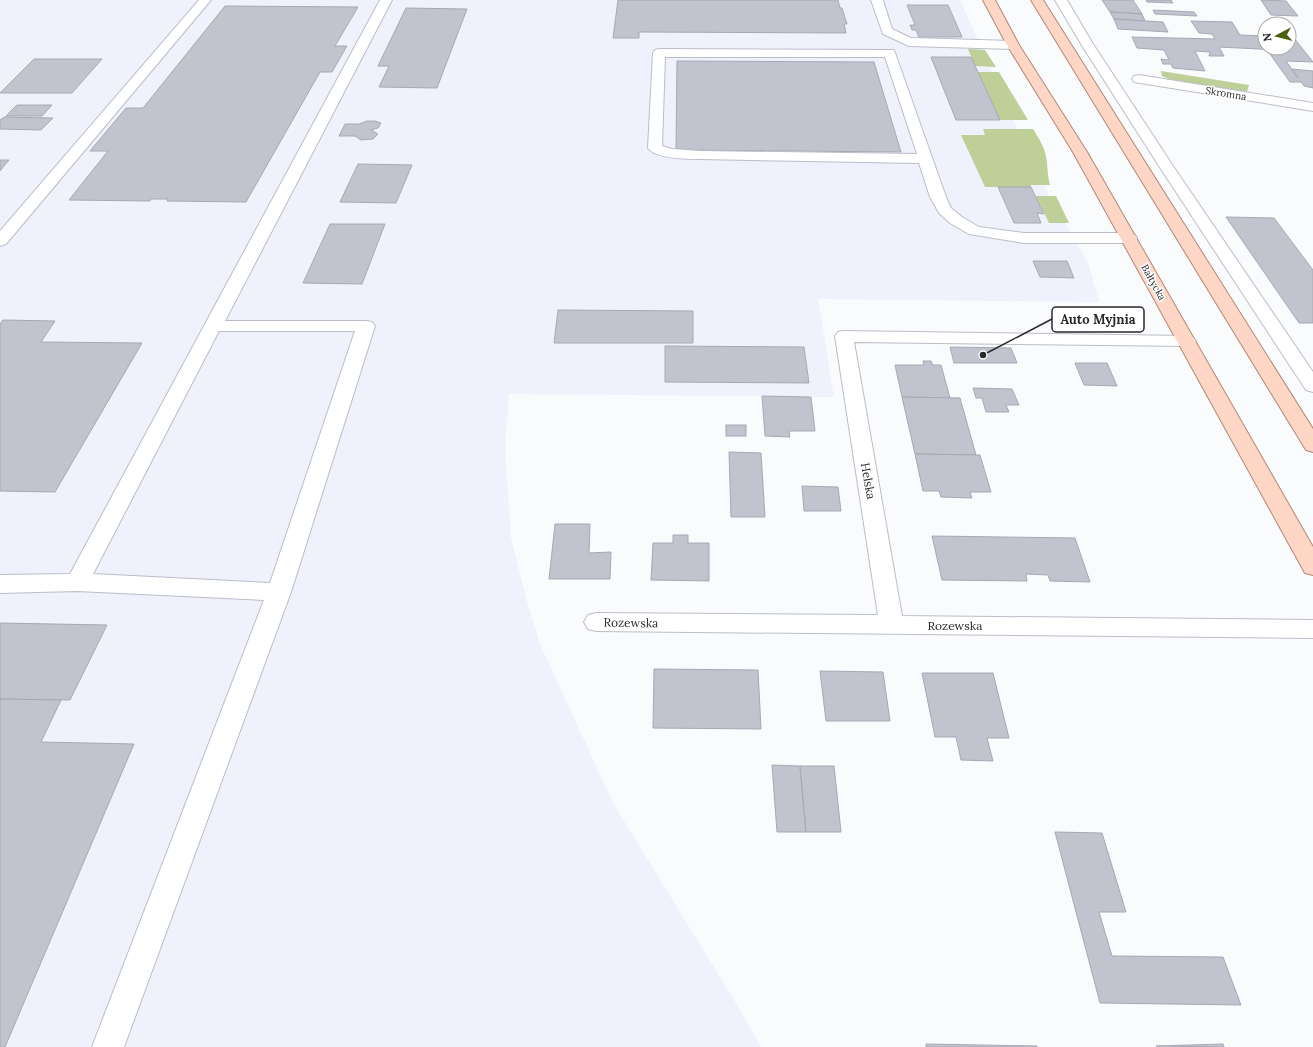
<svg xmlns="http://www.w3.org/2000/svg" width="1313" height="1047" viewBox="0 0 1313 1047" font-family="Lora,serif">
<style>
.built{fill:#eff1fd}
.green{fill:#becf98}
.building{fill:#c1c3ce;stroke:#a6a8b3}
.lines{fill:none;stroke-linecap:round;stroke-linejoin:round}
.service-casing{stroke:#bbbdc8;stroke-width:2}
.minor-casing{stroke:#bbbdc8;stroke-width:2}
.primary-casing{stroke:#b28777;stroke-width:2}
.service{fill:#fff;fill-rule:evenodd}
.minor{fill:#fff;fill-rule:evenodd}
.primary{fill:#fed6c5;fill-rule:evenodd}
.labels{text-anchor:middle;stroke-width:3;stroke-linejoin:round;paint-order:stroke}
.far-street-label{font-size:10px;fill:#28292d;stroke:#fff}
.street-label{font-size:12px;fill:#28292d;stroke:#fff}
.leader{fill:none;stroke:#28292d;stroke-width:1.5}
.callout-dot{fill:#28292d;stroke:#fff;stroke-width:1.5}
.callout{fill:#fff;stroke:#28292d;stroke-width:1.5}
.callout-label{font-size:13px;text-anchor:middle;font-weight:bold;fill:#28292d}
</style>
<rect width="100%" height="100%" fill="#fafbfd"/>
<polygon class="built" points="0,0 960,0 1040,179 1088,263 1099,302 818,299 834,397 509,394 505,448 511,538 527,602 540,644 613,803 734,1000 761,1047 0,1047"/>
<g class="green">
<polygon points="968,49 985,50 996,67 975,66"/>
<polygon points="1161,71 1249,85 1247,92 1171,80 1162,76"/>
<polygon points="978,72 999,72 1028,120 1000,120"/>
<path d="M983,129H1033C1038,137 1044,146 1046,156C1048,166 1047,175 1050,185H1031V187H985L961,135H985Z"/>
<polygon points="1036,196 1056,196 1069,223 1049,223"/>
</g>
<g class="building">
<polygon points="618,0 838,0 840,8 842,8 847,24 844,24 846,33 639,32 639,38 613,38"/>
<polygon points="1102,0 1133,0 1142,14 1110,12"/>
<polygon points="1146,0 1171,0 1173,3 1147,2"/>
<polygon points="1261,0 1286,1 1298,16 1271,15"/>
<polygon points="907,5 948,5 962,37 919,37 916,30 912,30 910,25 915,25"/>
<polygon points="225,6 358,7 335,46 347,46 332,72 320,72 246,202 167,201 168,199 151,199 150,201 69,200 108,151 90,151 126,108 143,108"/>
<polygon points="406,8 467,9 437,88 379,87 389,66 378,66"/>
<polygon points="1153,10 1194,12 1197,16 1155,14"/>
<polygon points="1110,12 1142,14 1145,21 1114,19"/>
<polygon points="1114,19 1163,22 1168,32 1118,29"/>
<polygon points="1191,21 1232,22 1240,35 1264,36 1265,48 1289,48 1289,38 1294,38 1313,62 1286,61 1298,78 1292,69 1313,71 1313,88 1304,86 1301,82 1290,82 1270,54 1281,54 1278,50 1219,47 1224,56 1209,56 1210,52 1195,51 1205,71 1173,68 1171,64 1163,64 1161,59 1169,60 1164,50 1137,48 1132,37 1215,39 1212,34 1199,33"/>
<polygon points="931,57 971,57 1000,120 956,120"/>
<polygon points="34,59 102,59 72,93 0,93"/>
<polygon points="677,61 874,62 901,152 676,150"/>
<polygon points="17,105 52,105 42,116 6,116"/>
<polygon points="4,117 53,118 41,130 0,129 0,120"/>
<polygon points="367,121 375,121 381,123 378,128 371,130 378,134 373,139 361,140 355,136 339,136 345,124 359,124"/>
<polygon points="0,160 9,160 0,171"/>
<polygon points="358,164 412,165 396,203 340,202"/>
<polygon points="998,187 1031,187 1044,214 1037,213 1041,223 1014,223"/>
<polygon points="1226,217 1274,218 1313,270 1313,323 1299,323"/>
<polygon points="330,224 385,224 362,284 303,283"/>
<polygon points="1033,261 1067,261 1074,278 1040,277"/>
<polygon points="558,310 693,311 693,343 554,343"/>
<polygon points="3,320 55,321 41,342 142,343 55,492 0,491 0,324"/>
<polygon points="665,346 804,347 809,383 665,382"/>
<polygon points="950,347 1011,348 1017,363 954,363"/>
<polygon points="923,361 931,361 933,365 941,365 950,398 902,397 895,365 924,365"/>
<polygon points="1075,363 1107,363 1117,386 1084,385"/>
<polygon points="973,388 1012,389 1019,405 1006,405 1009,412 986,412 982,398 976,398"/>
<polygon points="762,396 811,397 815,431 789,431 790,437 765,436"/>
<polygon points="902,397 960,398 976,455 915,454"/>
<rect x="726" y="425" width="20" height="11"/>
<polygon points="729,452 761,453 765,517 731,517"/>
<polygon points="915,454 980,455 991,492 970,492 972,498 941,497 939,491 923,491"/>
<polygon points="802,486 838,487 841,511 804,511"/>
<polygon points="555,524 590,524 589,553 611,552 610,579 549,579"/>
<polygon points="673,535 688,535 688,543 709,543 709,581 651,580 653,543 673,543"/>
<polygon points="932,536 1075,538 1090,582 1050,581 1048,575 1026,574 1027,581 942,580"/>
<polygon points="0,623 107,625 70,700 0,699"/>
<polygon points="654,669 758,670 761,729 653,728"/>
<polygon points="820,671 883,672 890,721 826,721"/>
<polygon points="922,673 993,673 1009,738 987,738 993,761 961,760 956,737 935,737"/>
<polygon points="0,699 61,700 41,742 134,744 5,1047 0,1047"/>
<polygon points="772,765 800,766 806,832 777,832"/>
<polygon points="800,766 834,766 841,832 806,832"/>
<polygon points="1055,832 1102,833 1126,912 1099,912 1112,956 1223,957 1241,1005 1100,1003"/>
<polygon points="926,1044 1037,1046 1037,1047 926,1047"/>
<polygon points="1223,1044 1224,1047 1156,1046"/>
</g>
<g class="lines">
<g class="service-casing">
<g id="service">
<polygon points="199,0 211,0 6,244 0,246 0,231"/>
<path d="M380,0H392L225,321H366L372,322L375,326L291,592L124,1047H92L264,600L77,591L0,593V575L70,574ZM219,331H355L270,583L93,574Z"/>
<polygon points="871,0 883,0 892,29 911,38 1013,41 1017,42 1019,45 1017,48 1013,49 909,46 883,34"/>
<path d="M659,49L894,50L946,197L951,208L962,217L979,227L1024,233H1129L1135,235L1137,238L1135,241L1129,243H1024L969,234L950,223L939,213L930,197L919,163L700,159C688,159 655,159 648,148L653,53L655,50ZM665,57H885L917,154L700,151L672,149L662,146Z"/>
</g>
</g>
<g class="minor-casing">
<g id="minor">
<polygon points="1055,0 1067,0 1093,44 1173,166 1313,372 1313,392 1306,390 1159,166 1081,44"/>
<polygon points="1139,75 1313,103 1313,111 1134,82 1132,79 1134,76"/>
<polygon points="844,331 1187,336 1193,337 1196,341 1193,345 1187,346 854,342 902,616 1313,620 1313,638 596,631 588,629 584,622 588,615 596,613 878,615 835,336 838,332"/>
</g>
</g>
<g class="primary-casing">
<g id="primary">
<polygon points="983,0 995,0 1019,45 1087,152 1313,547 1313,575 1305,573 1073,152 1007,45"/>
<polygon points="1031,0 1043,0 1313,429 1313,452 1306,450 1303,445"/>
</g>
</g>
<use href="#service" class="service"/>
<use href="#minor" class="minor"/>
<use href="#primary" class="primary"/>
</g>
<g class="labels">
<g class="far-street-label">
<text transform="translate(1226 93) rotate(9)" y="4">Skromna</text>
<text transform="translate(1154 282) rotate(61)" y="4">Bałtycka</text>
</g>
<g class="street-label">
<text transform="translate(868 481) rotate(80)" y="4">Helska</text>
<text transform="translate(631 623) rotate(1)" y="4">Rozewska</text>
<text x="955" y="630">Rozewska</text>
</g>
</g>
<path class="leader" d="M983 355L1052 319"/>
<circle class="callout-dot" cx="983" cy="355" r="4"/>
<rect class="callout" x="1052" y="307" width="92" height="25" rx="4"/>
<g class="callout-label">
<text x="1098" y="324">Auto Myjnia</text>
</g>
<g transform="translate(1277 36) rotate(263)"><circle r="19" fill="#ffffff" stroke="#a9a9ab"/>
<path d="M0-3L7 15L0 10L-7 15Z" fill="#49610f"/>
<text y="-6" font-size="11" font-weight="bold" text-anchor="middle" fill="#28292d">N</text>
</g>
</svg>
